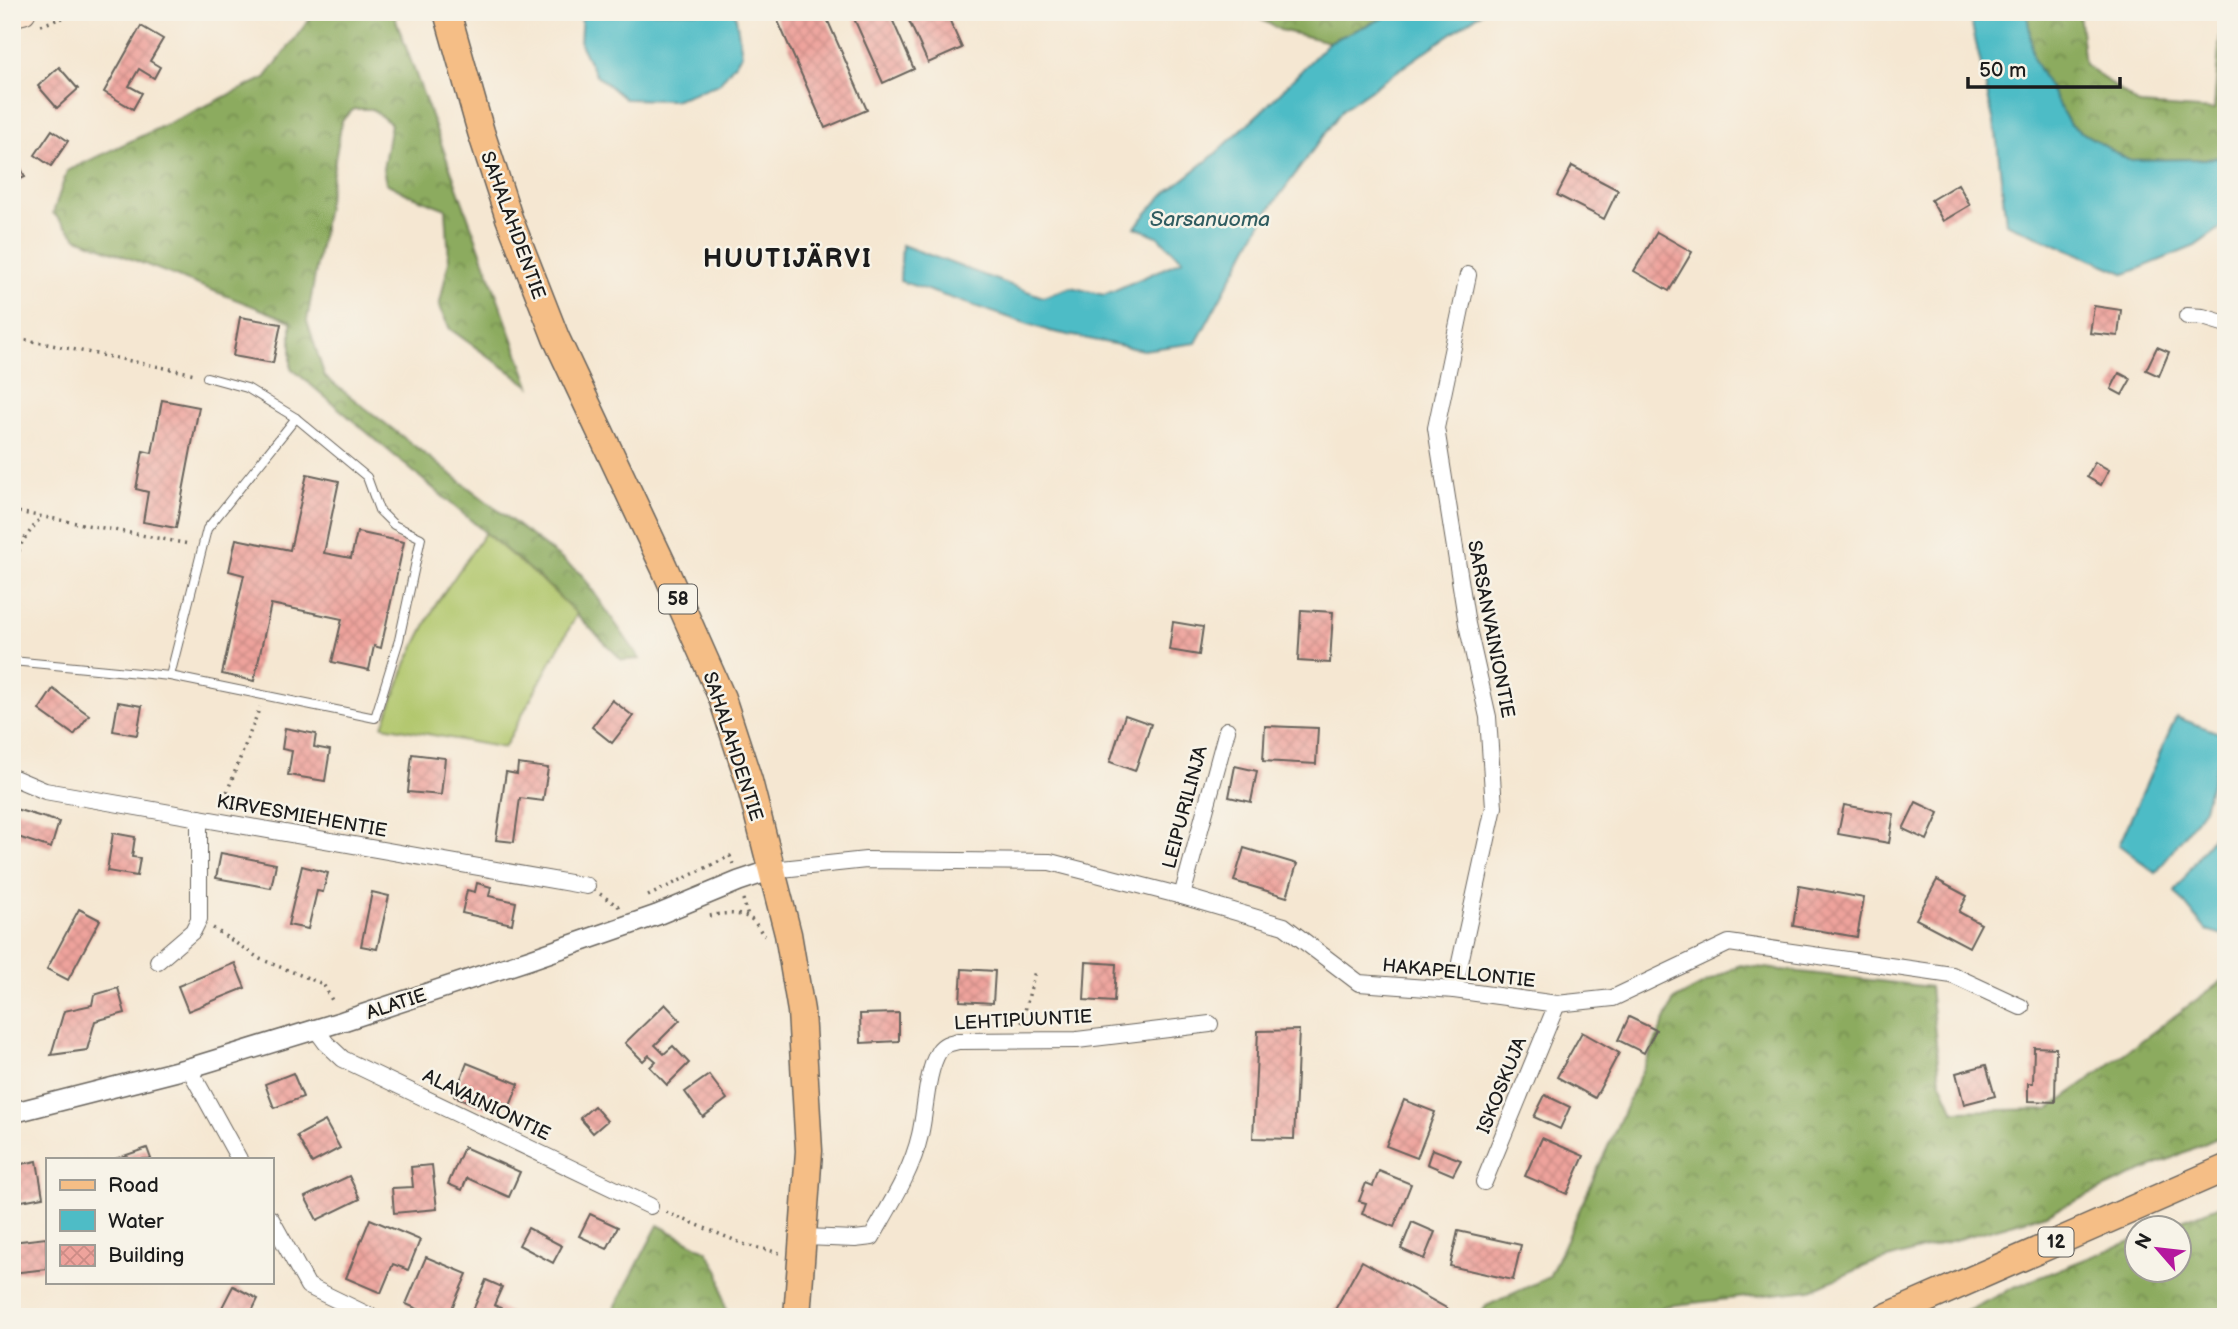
<svg xmlns="http://www.w3.org/2000/svg" width="2238" height="1329" viewBox="0 0 2238 1329" font-family="'Balsamiq Sans',sans-serif">
<style>
.forest{fill:url(#forest-crowns);stroke:#54643e;stroke-width:2}
.pitch{fill:#b0c66b;stroke:#667144;stroke-width:2}
.water{fill:#4ebcc6;stroke:#356c71;stroke-width:2}
.building{fill:url(#building-cross-hatch)}
.lines{fill:none;stroke-linecap:round;stroke-linejoin:round}
.service-casing{stroke:#68635c;stroke-width:10}
.minor-casing{stroke:#68635c;stroke-width:18}
.tertiary-casing{stroke:#68635c;stroke-width:22}
.secondary-casing{stroke:#68635c;stroke-width:25}
.primary-casing{stroke:#68635c;stroke-width:29}
.trunk-casing{stroke:#68635c;stroke-width:29}
.path{stroke:#68635c;stroke-width:3.5;stroke-dasharray:2 5;stroke-linecap:butt}
.service{stroke:#fff;stroke-width:8}
.minor{stroke:#fff;stroke-width:16}
.tertiary{stroke:#fff;stroke-width:19}
.secondary{stroke:#fbe5cf;stroke-width:23}
.primary{stroke:#f5be86;stroke-width:26}
.trunk{stroke:#f5be86;stroke-width:26}
.labels{text-anchor:middle;stroke-width:5;stroke-linejoin:round;paint-order:stroke}
.shield{fill:#f7f3e8;stroke:#5e5c59;stroke-width:2}
.shield-label{font-size:18px;font-weight:bold;fill:#1c1c1c}
.street-label{font-size:19px;fill:#1c1c1c;stroke:#f7f3e8}
.water-label{font-size:21px;font-style:italic;fill:#305c60;stroke:#f7f3e8}
.district-label{font-size:26px;font-weight:bold;letter-spacing:2px;fill:#1c1c1c;stroke:#f7f3e8}
</style>
<defs>
<pattern id="forest-crowns" width="20" height="18" patternUnits="userSpaceOnUse" patternTransform="scale(1.75)"><rect width="20" height="18" fill="#8cab5f"/><path d="M2 6a3 3 0 1 1 6 0M12 15a3 3 0 1 1 6 0" fill="none" stroke="#728a4e"/></pattern>
<pattern id="building-cross-hatch" width="8" height="8" patternUnits="userSpaceOnUse" patternTransform="scale(1.75)"><rect width="8" height="8" fill="#eea39c"/><path d="M0 0l8 8M0 8l8-8" fill="none" stroke="#cc8c86"/></pattern>
</defs>
<rect width="100%" height="100%" fill="#f7f3e8"/>
<filter id="ink" filterUnits="userSpaceOnUse"><feTurbulence type="fractalNoise" baseFrequency=".0143" numOctaves="2"/><feDisplacementMap in="SourceGraphic" scale="14" xChannelSelector="R" yChannelSelector="G"/><feConvolveMatrix kernelMatrix="1 2 1 2 8 2 1 2 1" color-interpolation-filters="sRGB"/></filter>
<filter id="wash" filterUnits="userSpaceOnUse"><feTurbulence type="fractalNoise" baseFrequency=".00686" numOctaves="4" result="noise"/><feDisplacementMap in="SourceGraphic" scale="28" xChannelSelector="R" yChannelSelector="G"/><feGaussianBlur stdDeviation="1.57" result="paint"/><feColorMatrix in="noise" values="0 0 0 0 0 0 0 0 0 0 0 0 0 0 0 0 0 1.4 0 .05"/><feComposite in="paint" operator="in"/></filter>
<g filter="url(#wash)">
<rect width="100%" height="100%" fill="#f5e7d2"/>
<g class="forest">
<polygon points="315,12 393,12 530,386 450,329 439,307 449,261 446,209 407,194 386,183 383,169 391,124 372,109 354,109 342,120 307,321 325,377 582,575 640,659 622,660 545,583 291,368 291,321 77,238 53,213 67,171 265,78"/>
<polygon points="1248,12 1397,12 1329,42 1280,30"/>
<polygon points="2027,12 2079,12 2085,65 2140,105 2214,110 2222,12 2226,12 2226,156 2208,159 2128,160 2070,125 2032,59"/>
<polygon points="1739,965 1930,987 1940,1080 1954,1111 2049,1109 2226,978 2226,1134 2046,1214 1870,1264 1811,1290 1665,1306 1647,1317 1479,1317 1486,1306 1549,1277 1674,1000"/>
<polygon points="2226,1203 2226,1317 1956,1317 2012,1288 2136,1239 2136,1270 2178,1270 2178,1228 2164,1227"/>
<polygon points="658,1225 707,1251 719,1271 727,1317 610,1317"/>
</g>
<polygon class="pitch" points="485,533 545,583 577,614 504,748 383,726 407,662 436,604"/>
<g class="water">
<polygon points="582,12 735,12 742,54 719,84 674,100 625,99 595,74 580,44"/>
<polygon points="1397,12 1482,12 1343,109 1266,214 1196,343 1143,350 1049,331 900,281 902,245 1043,297 1071,287 1104,295 1183,260 1157,236 1135,227 1161,197 1214,155 1266,107 1329,42"/>
<polygon points="1969,12 2027,12 2033,58 2070,125 2128,160 2208,159 2226,156 2226,224 2195,246 2126,274 2006,223 1996,132"/>
<polygon points="2176,717 2225,735 2204,808 2156,873 2119,845"/>
<polygon points="2226,816 2226,936 2206,930 2175,892"/>
</g>
<g id="blocks">
<g class="building">
<polygon points="774,12 824,12 867,110 825,128"/>
<polygon points="851,12 889,12 914,69 883,83"/>
<polygon points="905,12 946,12 962,48 928,63"/>
<polygon points="141,26 163,39 150,61 160,67 154,78 139,69 129,86 142,93 133,109 104,92"/>
<polygon points="59,67 78,89 57,108 38,86"/>
<polygon points="52,130 68,141 51,166 35,155"/>
<polygon points="12,148 25,177 12,183"/>
<polygon points="1572,166 1618,190 1604,219 1557,195"/>
<polygon points="1958,184 1970,205 1943,221 1931,200"/>
<polygon points="1657,232 1692,252 1669,291 1634,271"/>
<polygon points="2094,306 2121,310 2118,336 2090,333"/>
<polygon points="240,317 281,324 273,363 233,356"/>
<polygon points="2157,347 2169,352 2159,376 2146,370"/>
<polygon points="2119,373 2131,379 2122,395 2111,389"/>
<polygon points="162,400 199,407 176,528 143,522 148,492 136,489 143,451 152,453"/>
<polygon points="2095,462 2109,470 2101,485 2087,477"/>
<polygon points="307,474 339,481 324,553 351,558 357,532 404,542 381,648 374,646 369,670 332,662 342,619 271,604 254,681 222,674 244,575 229,571 236,539 290,550"/>
<polygon points="1301,610 1333,612 1330,663 1298,661"/>
<polygon points="1173,622 1203,627 1199,655 1169,650"/>
<polygon points="53,689 89,715 74,735 39,710"/>
<polygon points="612,700 633,716 612,743 592,727"/>
<polygon points="118,702 142,706 137,735 113,731"/>
<polygon points="1125,715 1151,724 1135,771 1110,762"/>
<polygon points="1265,726 1318,728 1316,764 1263,761"/>
<polygon points="285,728 316,734 314,747 330,750 325,781 288,775 292,751 282,749"/>
<polygon points="412,754 445,758 441,795 408,792"/>
<polygon points="518,764 548,768 543,801 520,798 514,842 496,840 506,772 517,774"/>
<polygon points="1235,766 1257,771 1251,802 1229,797"/>
<polygon points="1916,802 1939,813 1927,840 1903,829"/>
<polygon points="1844,805 1894,814 1889,843 1838,834"/>
<polygon points="12,808 59,822 51,848 18,837 12,853"/>
<polygon points="113,833 135,837 132,857 140,858 137,876 107,871"/>
<polygon points="1244,848 1297,864 1287,897 1234,881"/>
<polygon points="221,853 276,864 271,888 216,878"/>
<polygon points="302,866 328,873 323,892 317,891 308,929 288,925"/>
<polygon points="1937,880 1967,896 1959,912 1981,924 1969,947 1916,919"/>
<polygon points="477,883 491,887 489,896 516,902 512,924 462,913 467,890 475,892"/>
<polygon points="1799,886 1864,898 1857,937 1793,926"/>
<polygon points="372,892 389,896 377,949 361,946"/>
<polygon points="79,909 100,920 68,980 47,969"/>
<polygon points="1086,962 1116,964 1114,1002 1084,1000"/>
<polygon points="235,963 245,988 188,1011 178,986"/>
<polygon points="962,969 995,971 993,1003 960,1001"/>
<polygon points="118,988 125,1013 95,1021 87,1050 51,1055 64,1011 92,1005 94,995"/>
<polygon points="665,1004 680,1020 655,1045 664,1054 673,1046 689,1063 667,1085 650,1067 656,1061 649,1055 643,1061 625,1043"/>
<polygon points="899,1013 899,1041 861,1043 860,1014"/>
<polygon points="1629,1017 1656,1030 1644,1053 1618,1040"/>
<polygon points="1299,1030 1294,1139 1253,1138 1258,1031"/>
<polygon points="1582,1032 1619,1053 1595,1098 1557,1077"/>
<polygon points="2034,1047 2056,1048 2055,1102 2028,1101 2028,1083 2033,1083"/>
<polygon points="467,1063 519,1084 510,1106 490,1098 486,1109 454,1096"/>
<polygon points="1986,1065 1995,1096 1964,1104 1956,1073"/>
<polygon points="293,1073 303,1097 274,1108 265,1084"/>
<polygon points="709,1075 727,1099 703,1117 685,1092"/>
<polygon points="1545,1095 1570,1107 1560,1129 1534,1117"/>
<polygon points="1404,1100 1435,1112 1417,1158 1386,1146"/>
<polygon points="594,1106 607,1121 593,1133 580,1118"/>
<polygon points="325,1121 340,1148 312,1163 297,1136"/>
<polygon points="1542,1138 1584,1156 1567,1194 1525,1176"/>
<polygon points="464,1147 520,1172 509,1197 467,1178 462,1190 448,1184"/>
<polygon points="147,1148 151,1159 115,1159"/>
<polygon points="1432,1149 1461,1160 1453,1175 1427,1164"/>
<polygon points="37,1161 43,1197 16,1202 12,1166"/>
<polygon points="432,1165 437,1209 394,1213 392,1188 413,1187 411,1167"/>
<polygon points="1379,1171 1411,1184 1394,1227 1362,1214 1366,1203 1359,1201 1366,1183 1373,1186"/>
<polygon points="349,1176 360,1199 317,1220 305,1197"/>
<polygon points="590,1214 618,1227 607,1249 579,1236"/>
<polygon points="370,1219 420,1240 408,1270 393,1264 381,1293 346,1278"/>
<polygon points="1412,1222 1435,1232 1424,1259 1401,1249"/>
<polygon points="528,1228 562,1246 553,1263 519,1245"/>
<polygon points="1458,1231 1521,1245 1513,1280 1450,1266"/>
<polygon points="46,1238 47,1269 12,1273 12,1242"/>
<polygon points="426,1257 467,1274 448,1317 436,1317 406,1304"/>
<polygon points="1362,1261 1448,1309 1444,1317 1331,1317"/>
<polygon points="486,1280 502,1287 494,1305 520,1317 470,1317"/>
<polygon points="233,1286 258,1299 249,1317 217,1317"/>
</g>
</g>
</g>
<g filter="url(#ink)">
<use href="#blocks" fill-opacity="0" stroke="#68635c" stroke-width="2"/>
<g class="lines">
<g class="service-casing">
<g id="service">
<polyline points="12,661 170,676 375,718 399,640 421,538 394,525 379,510 367,477 296,418 247,388 207,377"/>
<polyline points="170,676 207,529 296,418"/>
</g>
</g>
<g class="minor-casing">
<g id="minor">
<polyline points="2187,316 2203,317 2226,324"/>
<polyline points="12,777 45,791 587,886"/>
<polyline points="772,870 866,860 1050,862 1182,896 1284,926 1359,983 1454,990 1557,1004 1613,998 1729,943 1952,975 2021,1007"/>
<polyline points="1182,896 1227,730"/>
<polyline points="158,961 193,931 199,919 199,818"/>
<polyline points="1454,990 1494,807 1488,717 1467,624 1436,428 1468,275"/>
<polyline points="315,1028 326,1043 343,1059 650,1206"/>
<polyline points="189,1068 239,1159"/>
<polyline points="1484,1182 1557,1004"/>
<polyline points="271,1219 308,1286 372,1317"/>
<path d="M805,1237L855,1239L872,1237C890,1205 912,1171 920,1135C926,1110 926,1072 939,1051C944,1044 950,1043 958,1041L1077,1040L1210,1024"/>
</g>
</g>
<g class="tertiary-casing">
<polyline id="tertiary" points="12,1113 189,1068 343,1021 531,959 657,915 739,881 772,870"/>
</g>
<g class="secondary-casing">
<polyline id="secondary" points="12,15 24,12"/>
</g>
<g class="primary-casing">
<polyline id="primary" points="447,12 481,132 509,218 556,338 664,567 722,698 749,781 788,934 801,1011 809,1151 797,1317"/>
</g>
<g class="trunk-casing">
<polyline id="trunk" points="1886,1317 2226,1168"/>
</g>
<g class="path">
<polyline points="41,25 81,12"/>
<polyline points="12,337 195,374"/>
<polyline points="12,511 189,544"/>
<polyline points="12,571 22,542 41,517"/>
<polyline points="222,805 260,707"/>
<polyline points="600,894 618,906 620,905"/>
<polyline points="648,896 730,856 733,864"/>
<polyline points="743,899 748,917"/>
<path d="M710,916C721,913 740,912 751,919C757,923 760,932 765,936"/>
<polyline points="213,928 260,959 323,984 334,1004"/>
<polyline points="1022,1023 1035,971"/>
<polyline points="666,1212 746,1245 780,1253"/>
</g>
<use href="#service" class="service"/>
<use href="#minor" class="minor"/>
<use href="#tertiary" class="tertiary"/>
<use href="#secondary" class="secondary"/>
<use href="#primary" class="primary"/>
<use href="#trunk" class="trunk"/>
</g>
</g>
<g class="labels">
<g class="shield">
<rect x="659" y="584.5" width="38" height="29" rx="5"/>
<rect x="2038.5" y="1227.5" width="35" height="29" rx="5"/>
</g>
<g class="shield-label">
<text x="678" y="605">58</text>
<text x="2056" y="1248">12</text>
</g>
<g class="street-label">
<text transform="translate(514 225) rotate(70)" y="7">SAHALAHDENTIE</text>
<text transform="translate(1492 629) rotate(79)" y="7">SARSANVAINIONTIE</text>
<text transform="translate(734 746) rotate(72)" y="7">SAHALAHDENTIE</text>
<text transform="translate(1184 807) rotate(-75)" y="7">LEIPURILINJA</text>
<text transform="translate(302 815) rotate(10)" y="7">KIRVESMIEHENTIE</text>
<text transform="translate(1459 972) rotate(6)" y="7">HAKAPELLONTIE</text>
<text transform="translate(396 1003) rotate(-18)" y="7">ALATIE</text>
<text transform="translate(1023 1019) rotate(-3)" y="7">LEHTIPUUNTIE</text>
<text transform="translate(1501 1085) rotate(-68)" y="7">ISKOSKUJA</text>
<text transform="translate(487 1104) rotate(26)" y="7">ALAVAINIONTIE</text>
</g>
<g class="water-label">
<text x="1210" y="226">Sarsanuoma</text>
</g>
<g class="district-label">
<text x="788" y="267">HUUTIJÄRVI</text>
</g>
</g>
<rect width="2238" height="1329" fill="none" stroke="#f7f3e8" stroke-width="42"/>
<rect x="46" y="1158" width="228" height="126" fill="#f7f3e8" stroke="#9f9d96" stroke-width="2"/>
<rect x="60" y="1180" width="35" height="10" fill="#f5be86" stroke="#9f9d96" stroke-width="2"/>
<text x="108" y="1192" font-size="21" fill="#1c1c1c">Road</text>
<rect x="60" y="1210" width="35" height="21" fill="#4ebcc6" stroke="#9f9d96" stroke-width="2"/>
<text x="108" y="1228" font-size="21" fill="#1c1c1c">Water</text>
<rect x="60" y="1245" width="35" height="21" fill="url(#building-cross-hatch)" stroke="#9f9d96" stroke-width="2"/>
<text x="108" y="1262" font-size="21" fill="#1c1c1c">Building</text>
<g transform="translate(2158 1249) rotate(298)"><circle r="33" fill="#f7f3e8" stroke="#9f9d96" stroke-width="2"/>
<path d="M0-5L12 26L0 18L-12 26Z" fill="#b5179e"/>
<text y="-10" font-size="19" font-weight="bold" text-anchor="middle" fill="#1c1c1c">N</text>
</g>
<path d="M1968 77v10h152v-10" fill="none" stroke="#1c1c1c" stroke-width="3.5"/>
<text x="1979" y="77" font-size="21" fill="#1c1c1c" stroke="#f7f3e8" stroke-width="5" paint-order="stroke">50 m</text>
</svg>
